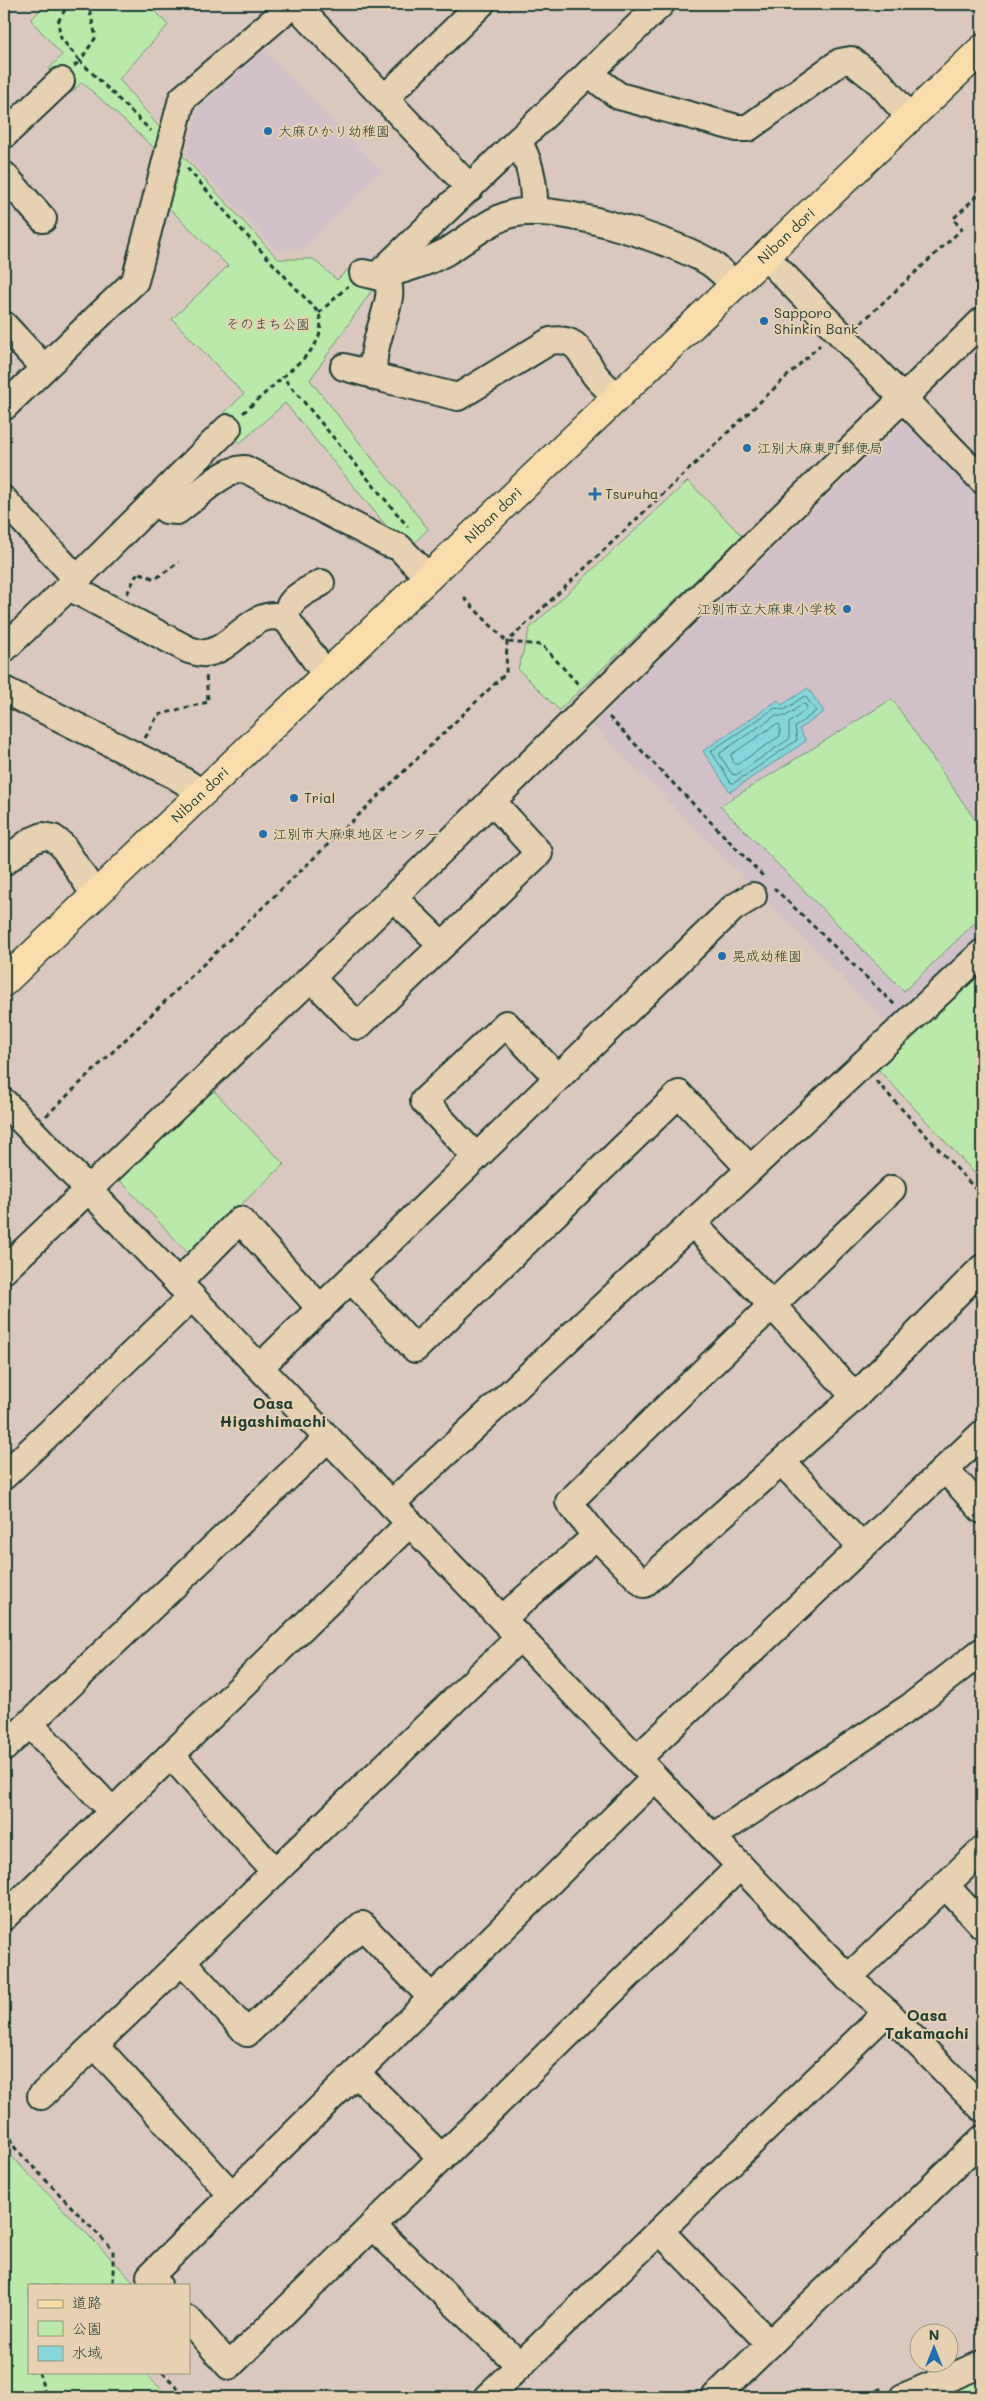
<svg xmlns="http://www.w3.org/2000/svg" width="986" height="2401" viewBox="0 0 986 2401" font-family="Mali,'Klee One',sans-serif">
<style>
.built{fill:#d1c0c8}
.green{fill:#b9eaaa;stroke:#6c946f}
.water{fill:#85d6db;stroke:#5c9998}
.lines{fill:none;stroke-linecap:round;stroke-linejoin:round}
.shore{stroke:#487a77;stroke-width:1}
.minor-casing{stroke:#1f3d34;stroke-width:30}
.major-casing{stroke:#1f3d34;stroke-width:31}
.path{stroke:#1f3d34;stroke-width:3;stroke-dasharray:5 4;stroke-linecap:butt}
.minor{stroke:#e7d1b0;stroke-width:26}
.major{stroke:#faddab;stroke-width:28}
.poi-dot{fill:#1f6fb2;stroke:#e7d1b0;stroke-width:2}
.labels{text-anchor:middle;stroke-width:4;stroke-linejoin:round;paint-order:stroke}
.poi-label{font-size:14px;fill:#1f3d34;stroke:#e7d1b0;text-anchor:start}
.street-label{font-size:14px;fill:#1f3d34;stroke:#e7d1b0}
.park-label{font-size:14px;fill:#27463a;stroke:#e7d1b0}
.quarter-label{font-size:16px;font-weight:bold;fill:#1f3d34;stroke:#e7d1b0}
</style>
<rect width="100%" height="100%" fill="#dac7be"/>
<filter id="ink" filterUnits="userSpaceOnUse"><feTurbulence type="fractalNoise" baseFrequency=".02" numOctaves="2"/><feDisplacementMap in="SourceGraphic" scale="10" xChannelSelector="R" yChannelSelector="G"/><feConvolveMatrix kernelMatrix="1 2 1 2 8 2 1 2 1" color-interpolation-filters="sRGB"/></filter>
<g filter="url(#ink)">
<g class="built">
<polygon points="263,50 382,171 302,249 276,250 187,155 198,108"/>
<polygon points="913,421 982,492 982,933 888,1023 593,725 904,422"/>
</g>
<g class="green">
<polygon points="45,4 149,4 168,25 119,79 184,157 278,259 313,259 337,280 355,263 374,287 310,380 428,529 407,551 285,403 240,443 219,418 244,394 172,319 228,266 167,206 176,168 82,82 71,93 49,69 62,55 31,20"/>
<polygon points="688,481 742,536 559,710 518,669 530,628"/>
<polygon points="892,699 982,830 982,916 904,991 720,806"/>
<polygon points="982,967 982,1181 876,1067"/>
<polygon points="207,1084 284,1164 189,1254 113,1173"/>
<polygon points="4,2141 10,2155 132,2280 131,2285 29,2285 29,2372 143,2372 170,2397 4,2397"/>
<polygon points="982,2372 982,2397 919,2397"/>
</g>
<polygon class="water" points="808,688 824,712 799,729 806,741 730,792 703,751 778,700 782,705"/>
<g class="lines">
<g class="shore">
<polygon points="805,696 816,711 795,727 797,740 734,783 731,783 711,751 775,708 784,710"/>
<polygon points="803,704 806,705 807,709 789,723 789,739 736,775 732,774 720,756 720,753 775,716 786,716"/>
<polygon points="777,724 780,725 780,736 738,764 734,764 731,755"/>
</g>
<g class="minor-casing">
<g id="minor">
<polyline points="295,4 470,188"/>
<polyline points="591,71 601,83 619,96 737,128 748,128 840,62 851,60 880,83 910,118"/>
<polyline points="385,98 481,4"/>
<polyline points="4,135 61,81"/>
<path d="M518,141C531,163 535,186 534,212"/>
<polyline points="4,175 43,219"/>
<polyline points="765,256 982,480"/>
<polyline points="363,273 377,276 661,4"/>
<path d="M377,276L388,281C389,286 390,292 389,297C386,319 367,357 376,377L458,397L550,341C579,336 581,355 595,375C601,383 610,390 617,397"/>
<path d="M378,276C403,270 424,264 446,252C465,241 487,222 508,215C550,200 671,240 709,262C718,268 727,277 735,285"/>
<polyline points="4,325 44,368"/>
<polyline points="344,367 366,373 373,368"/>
<polyline points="4,407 135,281 182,99 293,4"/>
<polyline points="4,500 77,579"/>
<path d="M155,500L166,510L177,511C196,498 223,468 245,469L387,543L399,547L428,577"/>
<path d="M69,587L189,650C194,651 200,654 205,653C234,651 256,602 287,620L326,675"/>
<path d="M287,620C285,599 305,592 321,583"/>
<polyline points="4,649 77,579 228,428"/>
<polyline points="4,690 174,775 190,785 200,795"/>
<polyline points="4,862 31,841 43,836 53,838 62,845 95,895"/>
<polyline points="394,898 442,945"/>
<polyline points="311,978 358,1026 539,853 492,801"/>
<polyline points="4,1102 848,1978 887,2012 982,2108"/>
<polyline points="476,1157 424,1101 506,1024 558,1078"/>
<polyline points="892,1189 569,1502 596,1536 644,1584 855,1397 982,1268"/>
<polyline points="692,1223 772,1305 855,1397"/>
<polyline points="4,1270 311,978 982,321"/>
<polyline points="351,1279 415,1349 679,1094 750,1169"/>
<polyline points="178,1283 240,1220 321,1309"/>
<polyline points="260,1367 733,908 753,896"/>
<polyline points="782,1462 862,1547"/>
<polyline points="945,1469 982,1510"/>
<polyline points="4,1476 192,1297"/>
<polyline points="391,1504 982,953"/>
<polyline points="502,1619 596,1536"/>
<polyline points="29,1723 112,1811"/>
<polyline points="4,1748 328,1438"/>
<polyline points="171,1755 275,1872"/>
<polyline points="637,1759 982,1434"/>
<polyline points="712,1837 910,1707 982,1651"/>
<polyline points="945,1885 982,1925"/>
<polyline points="4,1917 410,1523"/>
<polyline points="182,1961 247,2033 362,1925 432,1998"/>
<polyline points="848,1978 982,1850"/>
<polyline points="95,2045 232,2195"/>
<polyline points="356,2073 442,2158"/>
<polyline points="41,2096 520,1637"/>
<polyline points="372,2226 520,2365"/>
<polyline points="660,2231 770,2344"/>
<polyline points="158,2285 150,2276 655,1778"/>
<polyline points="189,2320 229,2366 740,1866"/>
<polyline points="487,2397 887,2012"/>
<polyline points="715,2397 982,2139"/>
<polyline points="903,2397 982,2364"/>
</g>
</g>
<g class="major-casing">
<g id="major">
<path id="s1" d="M4,982L982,49"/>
</g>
</g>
<g class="path">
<polyline points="85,4 89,8 96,37 80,61 151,131"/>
<polyline points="74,66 80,61 61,38 58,22 66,8 75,4"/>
<path d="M187,168L237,225L319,313C327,344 304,357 283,377L408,527"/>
<polyline points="319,313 348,286"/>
<polyline points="861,323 962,229 953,219 982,191"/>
<polyline points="243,413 283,377"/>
<polyline points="127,594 138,572 155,579 179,562"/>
<polyline points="464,598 507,642 542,645 579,685"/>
<polyline points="609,717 763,876"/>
<polyline points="145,738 158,715 208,702 206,674"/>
<polyline points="774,888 895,1005"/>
<polyline points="876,1081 982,1196"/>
<polyline points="46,1116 506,673 507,642 820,345"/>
<polyline points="4,2121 15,2148 113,2250 113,2285"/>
<polyline points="39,2372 46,2397"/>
<polyline points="162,2372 187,2397"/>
<polyline points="860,2397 885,2387"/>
</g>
<use href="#minor" class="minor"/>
<use href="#major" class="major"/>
</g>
</g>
<g class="poi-dot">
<circle cx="268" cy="131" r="5"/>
<circle cx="764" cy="321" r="5"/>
<circle cx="747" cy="448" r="5"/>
<path d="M592.5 486.5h5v5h5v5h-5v5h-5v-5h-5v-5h5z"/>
<circle cx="847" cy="609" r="5"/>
<circle cx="294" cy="798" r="5"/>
<circle cx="263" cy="834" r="5"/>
<circle cx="722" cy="956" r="5"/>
</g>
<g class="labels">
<g class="poi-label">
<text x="278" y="136">大麻ひかり幼稚園</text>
<text x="774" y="318">Sapporo<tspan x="774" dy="16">Shinkin Bank</tspan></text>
<text x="757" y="453">江別大麻東町郵便局</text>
<text x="605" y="499">Tsuruha</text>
<text x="837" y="614" text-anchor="end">江別市立大麻東小学校</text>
<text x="304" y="803">Trial</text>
<text x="273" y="839">江別市大麻東地区センター</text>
<text x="732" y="961">晃成幼稚園</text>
</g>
<g class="street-label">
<text dy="5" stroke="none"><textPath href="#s1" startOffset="1081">Niban dori</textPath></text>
<text dy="5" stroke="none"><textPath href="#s1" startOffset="676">Niban dori</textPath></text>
<text dy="5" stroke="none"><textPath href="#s1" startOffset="271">Niban dori</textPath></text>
</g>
<g class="park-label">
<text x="268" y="329">そのまち公園</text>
</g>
<g class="quarter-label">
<text x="273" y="1409">Oasa<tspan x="273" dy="18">Higashimachi</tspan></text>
<text x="927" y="2021">Oasa<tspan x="927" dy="18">Takamachi</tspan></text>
</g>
</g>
<rect width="986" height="2401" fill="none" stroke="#e7d1b0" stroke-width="20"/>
<rect x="10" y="10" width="966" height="2381" fill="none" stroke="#1f3d34" stroke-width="2" filter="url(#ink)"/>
<rect x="28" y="2284" width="162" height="90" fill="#e7d1b0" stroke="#97967e"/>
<rect x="38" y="2300" width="25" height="8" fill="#faddab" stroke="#97967e"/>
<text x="72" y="2308" font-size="15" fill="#1f3d34">道路</text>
<rect x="38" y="2321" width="25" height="15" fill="#b9eaaa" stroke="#97967e"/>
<text x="72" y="2334" font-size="15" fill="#1f3d34">公園</text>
<rect x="38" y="2346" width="25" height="15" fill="#85d6db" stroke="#97967e"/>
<text x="72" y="2358" font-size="15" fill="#1f3d34">水域</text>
<g transform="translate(934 2348)"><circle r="24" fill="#e7d1b0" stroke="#97967e"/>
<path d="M0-4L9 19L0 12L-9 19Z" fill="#1f6fb2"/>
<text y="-8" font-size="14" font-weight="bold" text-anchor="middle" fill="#1f3d34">N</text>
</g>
</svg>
